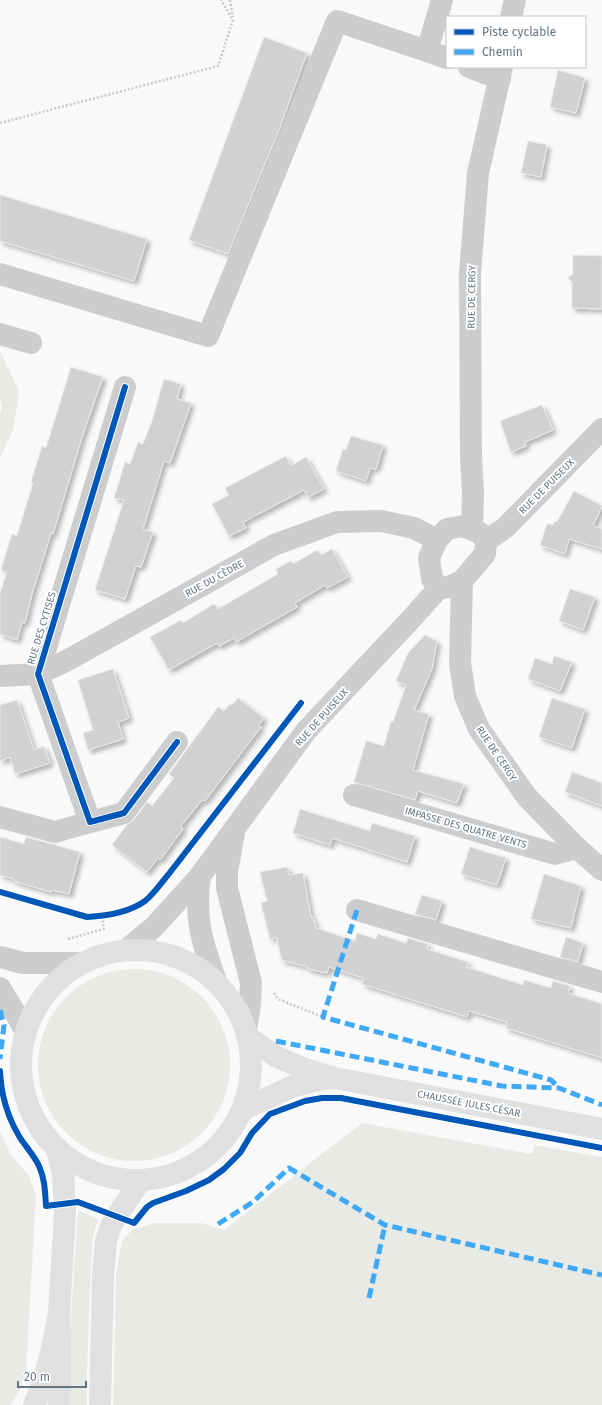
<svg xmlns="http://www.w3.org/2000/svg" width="602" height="1405" viewBox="0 0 602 1405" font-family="'Fira Sans',sans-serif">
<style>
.green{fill:#e8eae6}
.building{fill:#d0d1d2;stroke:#e8e8e8;filter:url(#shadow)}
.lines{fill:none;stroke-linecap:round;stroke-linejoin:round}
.path{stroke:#c9cacb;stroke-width:2.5;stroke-dasharray:2 2;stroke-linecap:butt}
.minor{stroke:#cccdce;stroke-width:22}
.major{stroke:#e0e0e1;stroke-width:22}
.highway{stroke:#e0e0e1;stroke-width:22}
.quiet{stroke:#3fa9f5;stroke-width:5;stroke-dasharray:10 5;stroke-linecap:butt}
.cycleway-casing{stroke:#fff;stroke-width:8}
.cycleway{stroke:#0057b8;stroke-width:6}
.labels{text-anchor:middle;stroke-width:4;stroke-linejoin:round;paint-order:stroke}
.street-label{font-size:10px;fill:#667481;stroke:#fff}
</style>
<defs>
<filter id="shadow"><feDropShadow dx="3.5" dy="3.5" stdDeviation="2" flood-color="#0004"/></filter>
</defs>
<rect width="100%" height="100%" fill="#f9f9f9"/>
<g class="green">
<polygon points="0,351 19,391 13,430 0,458 0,414 2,408 0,398"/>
<circle cx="134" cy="1065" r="96"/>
<polygon points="362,1123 532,1154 534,1145 602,1157 602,1405 113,1405 116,1274 122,1241 132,1230 155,1223 201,1223 224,1230"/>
<polygon points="0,1132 11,1155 29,1176 36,1196 26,1371 19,1392 10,1405 0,1405"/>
<polygon points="78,1210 99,1220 95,1228 92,1243 87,1373 87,1405 65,1405"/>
</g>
<g class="building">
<polygon points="264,37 307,53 278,132 228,254 189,240"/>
<polygon points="558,70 585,78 576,113 550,107"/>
<polygon points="528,141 547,145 541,177 521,173"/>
<polygon points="0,195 147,239 134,281 0,241"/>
<polygon points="573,255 602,256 602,309 572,308 572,282 568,278 573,274"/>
<polygon points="71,367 103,377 82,437 53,534 51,533 32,594 25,623 22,622 17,640 0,634 0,593 7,572 1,570 12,534 17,536 33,483 31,482 42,446 46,448"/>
<polygon points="164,379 181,384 177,399 191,403 170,463 164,461 143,529 153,532 141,567 136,566 125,599 95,590 124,500 114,498 125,462 130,464 138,442 143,444 152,421"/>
<polygon points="542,405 553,430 525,442 526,446 511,452 500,421"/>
<polygon points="351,436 383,445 376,469 370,468 366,481 336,471 343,449 346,450"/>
<polygon points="286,456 291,466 306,457 324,489 308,497 304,490 243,522 246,528 229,536 212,504 229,495 225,488"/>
<polygon points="574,491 602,506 593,526 602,529 602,549 569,539 565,554 540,545 547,524 553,525 555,521 557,522"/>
<polygon points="332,549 348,577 327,588 325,585 295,603 297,607 236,642 234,638 219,646 217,643 169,670 150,637 181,620 183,623 214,604 218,609 278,574 276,569 291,561 293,564 317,550 321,555"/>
<polygon points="570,589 595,597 583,630 559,621"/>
<polygon points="425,635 437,641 432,669 414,710 429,714 413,770 464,784 457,803 418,791 415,800 354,782 366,741 384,746 391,721 393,722 406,685 396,681 408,653"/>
<polygon points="554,656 572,662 560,691 528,679 535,658 552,664"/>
<polygon points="113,669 129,718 118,722 123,739 88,750 83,733 93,730 78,680"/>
<polygon points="238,698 264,718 258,726 261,727 205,801 202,800 181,826 183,829 160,860 158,858 147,872 112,845 127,825 134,820 147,802 152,806 174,778 169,774 218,707 224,711 230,704 232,705"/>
<polygon points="552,698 585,709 572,748 539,737"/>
<polygon points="17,700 34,750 44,746 50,763 15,774 10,757 0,761 0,705"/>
<polygon points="572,772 602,783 602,806 565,792"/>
<polygon points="300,809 370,831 372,823 415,836 407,862 332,838 330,845 293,833"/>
<polygon points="0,837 24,844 26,837 80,852 69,894 52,890 51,892 14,881 14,879 0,875"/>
<polygon points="470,847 506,858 497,885 461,874"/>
<polygon points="287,867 289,875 303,873 311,917 313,917 316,928 355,941 357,933 376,939 378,934 406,943 408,938 428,944 427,949 468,962 466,967 523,985 524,980 551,988 553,981 570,986 568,993 602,1004 602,1058 506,1028 507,1022 469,1011 467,1017 362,984 364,978 329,967 327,973 308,969 308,967 282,960 276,937 270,939 261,903 267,901 260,872"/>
<polygon points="544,874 581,886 571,928 531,919"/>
<polygon points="422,895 442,901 436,920 415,914"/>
<polygon points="566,937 583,943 578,962 560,957"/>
</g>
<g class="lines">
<g class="path">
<polyline points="230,0 233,17"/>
<polyline points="0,123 218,66 233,20 221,0"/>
<polyline points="68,939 104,929 102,916"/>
<polyline points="274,993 278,999 323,1017"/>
</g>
<g class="minor">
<polyline points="442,0 427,51 447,58"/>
<polyline points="511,17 515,0"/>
<polyline points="469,67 500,79"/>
<polyline points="0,274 208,336 337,21 427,51"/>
<polyline points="0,334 31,343"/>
<polyline points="125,387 38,674 90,822 124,813 177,742"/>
<polygon points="463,526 480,533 486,541 485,554 462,581 449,587 439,588 432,579 429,558 437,540 447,529"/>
<polyline points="472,529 473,492 471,457 470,274 478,173 502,67"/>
<polyline points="486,541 506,527 602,429"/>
<polyline points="462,581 460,663 465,696 479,729 527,797 577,848 602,870"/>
<polyline points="0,676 38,674 68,660 274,545 337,522 381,521 414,528 437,540"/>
<polyline points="354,795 555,854 577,848"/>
<polyline points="0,817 55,832 90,822"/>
<polyline points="234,833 227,872 227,888 251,983 250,1004 246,1030"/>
<path d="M200,876C194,917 202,943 216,981"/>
<polyline points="357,910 602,982"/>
<polyline points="126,950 154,927 200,876 306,731 412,618 439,588"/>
<polyline points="0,957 23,963 81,963"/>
<polyline points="0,988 16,1014 25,1030"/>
</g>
<g class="major">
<circle cx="136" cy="1065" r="115"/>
<polyline points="248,1037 277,1057 305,1069 335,1078 602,1129"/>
<polyline points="242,1110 291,1087 310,1082 331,1078"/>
<polyline points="57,1149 63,1174 65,1213 59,1313 60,1362 59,1405"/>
<polyline points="100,1405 103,1276 106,1241 111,1226 117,1216 141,1180"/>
</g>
<path class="highway" d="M34,1405C47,1376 53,1344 59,1313"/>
<g class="quiet">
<polyline points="357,910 323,1017 551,1080 559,1088"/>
<polyline points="0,1010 4,1025 0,1059"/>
<polyline points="276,1041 502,1086 559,1088 602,1105"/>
<polyline points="218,1224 253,1202 289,1168 385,1225 602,1275"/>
<polyline points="369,1298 385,1225"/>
</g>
<g class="cycleway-casing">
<g id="cycleway">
<polyline points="125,387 38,674 90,822 124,813 177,742"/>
<path d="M0,892L87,917C107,916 128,913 145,901C154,894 161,883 168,875L301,703"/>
<path d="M0,1071C1,1093 7,1116 19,1136C25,1146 34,1155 39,1166C45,1179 45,1192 46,1206L78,1202L134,1223L147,1207L153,1203L186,1191L209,1180L224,1169L240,1153L252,1133L270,1114L305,1101L322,1098H341L602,1148"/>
</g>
</g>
<use href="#cycleway" class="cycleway"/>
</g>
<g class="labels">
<g class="street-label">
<text transform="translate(471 297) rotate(-89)" y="4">RUE DE CERGY</text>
<text transform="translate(546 486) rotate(-45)" y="4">RUE DE PUISEUX</text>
<text transform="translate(214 578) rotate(-29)" y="4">RUE DU CÈDRE</text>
<text transform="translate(41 628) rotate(-73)" y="4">RUE DES CYTISES</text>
<text transform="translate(321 717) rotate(-48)" y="4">RUE DE PUISEUX</text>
<text transform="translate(497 753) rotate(56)" y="4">RUE DE CERGY</text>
<text transform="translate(466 827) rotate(16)" y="4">IMPASSE DES QUATRE VENTS</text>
<text transform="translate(469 1103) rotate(11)" y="4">CHAUSSÉE JULES CÉSAR</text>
</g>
</g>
<rect x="446" y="16" width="140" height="52" fill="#ffffff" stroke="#c2c7cd"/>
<rect x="454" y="29" width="20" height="6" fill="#0057b8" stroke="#c2c7cd"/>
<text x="482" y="36" font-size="12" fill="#667481">Piste cyclable</text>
<rect x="454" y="49" width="20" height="6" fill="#3fa9f5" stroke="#c2c7cd"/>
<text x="482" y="56" font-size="12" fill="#667481">Chemin</text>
<path d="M18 1381v6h68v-6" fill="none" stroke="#667481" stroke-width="2"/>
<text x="24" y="1381" font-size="12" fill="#667481" stroke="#ffffff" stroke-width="3" paint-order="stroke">20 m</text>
</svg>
